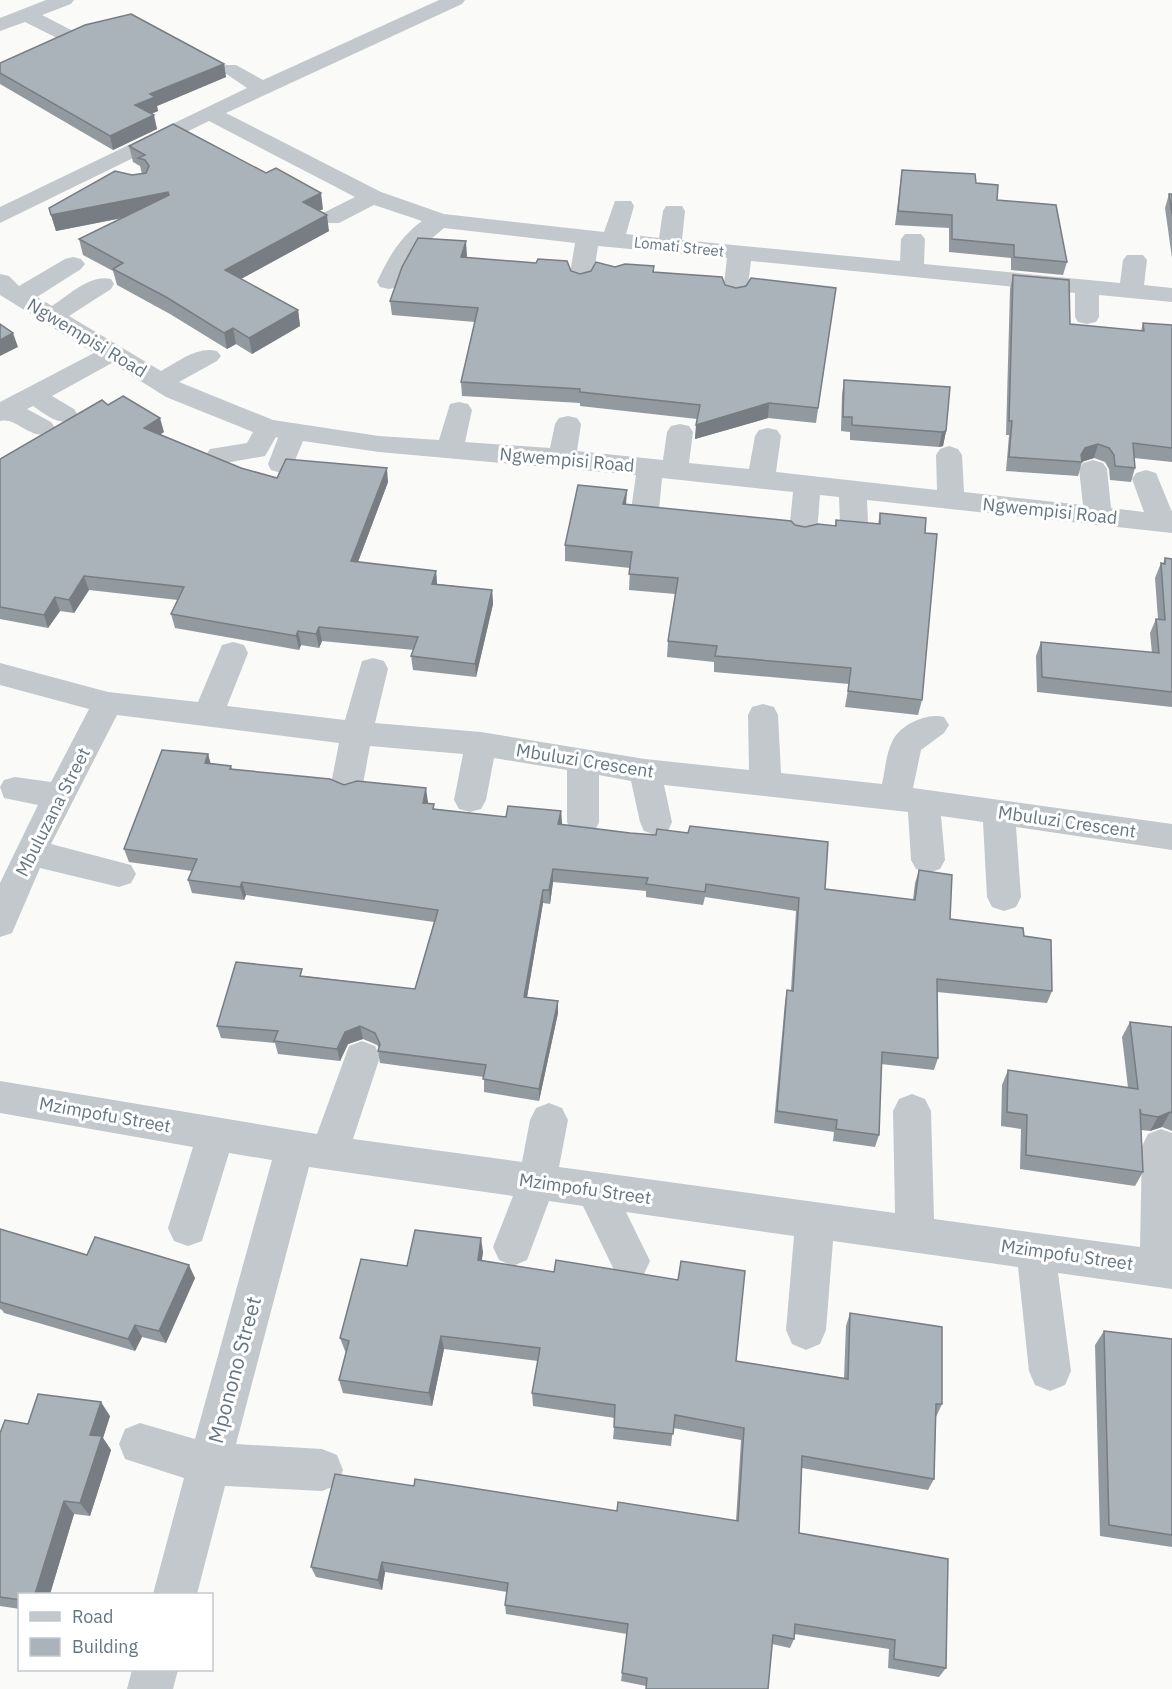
<svg xmlns="http://www.w3.org/2000/svg" width="1172" height="1689" viewBox="0 0 1172 1689" font-family="'IBM Plex Sans',sans-serif">
<style>
.lines{fill:none;stroke-linecap:round;stroke-linejoin:round}
.minor{fill:#c3c8cc;fill-rule:evenodd}
.wall{fill:#929a9f}
.shaded-wall{fill:#777d82}
.building{fill:#aab3b9;stroke:#777d82;stroke-width:1.5}
.labels{text-anchor:middle;stroke-width:6;stroke-linejoin:round;paint-order:stroke}
.far-street-label{font-size:15px;fill:#657683;stroke:#fff}
.street-label{font-size:18px;fill:#657683;stroke:#fff}
.near-street-label{font-size:21px;fill:#657683;stroke:#fff}
</style>
<rect width="100%" height="100%" fill="#fafaf8"/>
<g class="lines">
<g class="minor">
<polygon points="46,0 74,0 71,4 42,15 75,32 78,36 75,40 61,40 25,22 0,31 0,18"/>
<path d="M439,0H465L462,4L226,113L381,192L444,214L604,232L615,201H631L634,206L626,234L659,238L663,211L666,206H682L685,211L682,240L900,261L901,239L905,234H921L925,239L924,264L1120,283L1123,260L1127,255H1143L1147,260L1144,285L1172,288V302L1099,295V317L1096,322L1087,324L1078,322L1075,317V293L751,261L747,293L744,298L735,300L726,298L723,293L727,258L598,246L593,279L589,284L581,286L573,284L569,279L575,243L444,228L417,251L398,287L389,289L380,287L377,282C388,258 400,237 422,221L374,205L339,223H323L319,218L323,213L355,197L209,121L0,223V207L247,88L219,69L222,65H236L263,80Z"/>
<path d="M73,257L81,259L85,264L81,269L37,297L52,306C69,295 90,274 111,279L114,284L111,289L69,316L161,371C178,362 197,346 217,351L221,356L217,361L179,382L273,420L379,436L439,440L450,404L459,402L468,404L472,410L465,442L550,448L555,424L559,418L568,416L577,418L581,424L577,451L663,460L667,432L671,426L680,424L689,426L693,432L689,463L749,469L755,436L759,430L768,428L777,430L781,436L776,472L937,490L936,455L940,449L949,446L958,449L962,455L964,492L1083,505L1079,469L1083,463L1093,460L1103,463L1107,469L1111,508L1144,512L1132,479L1136,473L1146,470L1156,473L1172,512V533L867,500L868,523L864,530L854,532L844,530L840,523L839,497L820,495L817,532L813,539L803,541L793,539L789,532L793,492L662,478L659,510L655,516L645,519L635,516L631,510L636,475L379,452L303,441L291,470L281,473L271,470L268,464L278,438L276,437L265,456L219,464L210,461L206,455L210,449L247,443L253,432L166,397L112,363L52,396L74,409L78,415L74,421C57,425 46,415 33,406L27,409L51,422L55,428L51,434C29,440 17,417 0,421V402L94,353L0,295V274L9,276L19,286L65,259Z"/>
<path d="M233,642L244,645L248,653L227,706L345,720L362,661L373,658L384,661L388,669L375,723L481,732L645,759L749,770L748,715L752,707L763,704L774,707L778,715L781,773L882,784C885,771 886,754 892,742C899,725 927,712 944,717L949,725L944,733L921,750L913,788L1172,824V850L1016,827L1021,897L1016,907L1004,911L992,907L987,897L983,822L941,816L945,860L940,869L928,873L916,869L911,860L908,812L664,785L672,822L668,831L656,835L644,831L640,822L631,781L599,775V822L595,831L583,835L571,831L567,822V770L494,758L486,800L481,809L470,812L459,809L454,800L463,754L370,746L363,784L358,793L347,796L336,793L331,784L339,743L117,715L51,844L131,865L136,874L131,883L119,887L40,868L12,933L0,937V883L38,805L4,798L0,787L4,780L15,777L51,782L89,709L0,685V663L108,692L198,702L222,645Z"/>
<polygon points="362,1041 375,1046 380,1057 353,1139 522,1162 530,1120 536,1108 549,1103 562,1108 568,1120 559,1167 895,1213 893,1111 899,1099 912,1094 925,1099 931,1111 934,1219 1140,1247 1142,1146 1148,1134 1161,1129 1172,1133 1172,1289 1058,1273 1071,1371 1065,1385 1050,1391 1035,1385 1029,1371 1018,1267 833,1241 826,1330 820,1344 806,1350 792,1344 786,1330 794,1236 626,1212 650,1261 644,1274 630,1280 616,1274 583,1206 549,1201 527,1260 513,1266 499,1260 493,1247 513,1196 309,1167 236,1444 322,1449 337,1455 343,1470 337,1485 322,1491 225,1486 197,1594 153,1594 184,1478 125,1459 119,1444 125,1429 140,1423 195,1439 272,1160 229,1153 202,1241 188,1246 174,1241 168,1228 193,1147 0,1113 0,1081 317,1134 349,1046"/>
<polygon points="132,1670 178,1670 173,1689 127,1689"/>
</g>
</g>
<g class="wall">
<polygon points="0,63 224,64 226,77 157,106 158,111 151,114 157,129 113,150 0,84"/>
<polygon points="129,146 323,209 319,211 329,231 241,279 298,310 300,326 252,354 236,344 227,349 170,314 117,285 113,271 83,255 79,239 123,218 56,231 49,208 132,175 142,174 140,166 133,162"/>
<polygon points="902,170 976,183 997,200 1067,262 1063,275 1011,270 1011,258 949,252 949,228 895,225"/>
<polygon points="1169,194 1172,194 1172,258 1165,208"/>
<polygon points="466,241 466,258 571,271 580,274 615,267 654,266 654,272 725,285 736,288 836,288 816,423 768,418 695,439 697,419 580,406 580,403 462,396 461,382 475,322 392,315 390,301"/>
<polygon points="1013,275 1070,324 1141,331 1143,323 1172,325 1172,462 1134,458 1135,468 1131,482 1110,480 1109,469 1105,462 1094,458 1082,462 1078,476 1006,471 1009,435 1006,435 1010,289"/>
<polygon points="844,380 946,431 943,446 939,447 850,440 850,432 841,431 842,394"/>
<polygon points="108,405 164,432 160,434 241,468 277,478 388,482 358,562 436,571 437,584 492,590 493,604 476,677 413,670 411,656 414,650 322,641 319,648 301,645 299,650 175,628 171,614 178,600 89,590 74,613 60,611 48,628 0,619 0,459"/>
<polygon points="626,505 805,527 835,526 836,520 878,524 880,513 925,533 922,700 918,715 845,707 849,684 714,672 714,662 667,657 668,641 675,594 629,590 630,568 565,561 565,545"/>
<polygon points="1165,558 1172,559 1172,707 1037,692 1036,656 1041,642 1152,653 1150,633 1156,619 1158,619 1155,578 1161,563 1163,564"/>
<polygon points="208,754 210,763 231,766 232,769 344,785 428,802 428,803 435,809 506,817 561,811 562,824 825,889 913,900 915,883 919,870 950,919 1024,936 1052,991 1047,1003 937,992 938,1058 934,1070 881,1064 879,1135 875,1147 833,1141 834,1132 774,1123 785,1002 787,990 791,990 796,911 705,897 703,905 646,897 646,891 553,882 550,904 543,903 527,997 558,1001 558,1013 539,1101 484,1092 484,1077 380,1063 378,1051 379,1048 377,1045 363,1039 348,1044 340,1061 278,1054 275,1043 221,1038 217,1026 304,976 415,989 434,922 246,895 244,900 192,893 188,880 192,871 129,862 124,849"/>
<polygon points="1130,1022 1172,1027 1172,1131 1162,1127 1150,1131 1141,1130 1143,1172 1135,1186 1020,1169 1021,1129 1001,1126 1002,1085 1008,1070 1128,1088 1122,1037"/>
<polygon points="0,1229 87,1255 195,1278 166,1343 142,1337 135,1351 4,1313 2,1310 0,1309"/>
<polygon points="483,1252 481,1261 736,1361 844,1378 846,1326 850,1313 942,1404 936,1417 934,1479 928,1490 802,1468 799,1533 946,1668 939,1677 888,1668 889,1649 794,1634 794,1639 790,1648 772,1644 646,1686 621,1681 627,1634 506,1614 505,1605 507,1592 385,1572 382,1590 316,1577 311,1567 414,1486 617,1511 736,1521 741,1440 673,1428 671,1446 613,1439 615,1418 533,1406 532,1393 538,1361 444,1349 432,1406 343,1393 339,1380 346,1352 345,1351 340,1338 407,1266"/>
<polygon points="1104,1331 1172,1339 1172,1547 1100,1536 1095,1345"/>
<polygon points="110,1416 103,1438 111,1450 90,1516 74,1514 50,1594 20,1594 20,1609 0,1606 0,1433 28,1424"/>
</g>
<g class="shaded-wall">
<polygon points="224,64 226,77 157,106 158,111 138,119 135,105 150,94"/>
<polygon points="154,115 157,129 113,150 110,136"/>
<polygon points="168,192 171,208 56,231 51,215"/>
<polygon points="321,193 323,209 305,218 303,202"/>
<polygon points="327,215 329,231 228,286 225,270"/>
<polygon points="466,241 467,256 462,272 461,257"/>
<polygon points="298,310 300,326 252,354 249,338"/>
<polygon points="233,328 236,344 227,349 224,333"/>
<polygon points="13,333 18,347 0,356 0,340"/>
<polygon points="769,403 768,418 695,439 696,425"/>
<polygon points="160,418 164,432 148,442 144,428"/>
<polygon points="946,431 943,446 939,447 942,432"/>
<polygon points="1098,444 1094,458 1081,462 1081,455 1085,448"/>
<polygon points="387,468 388,482 353,575 351,561"/>
<polygon points="627,490 626,506 623,504"/>
<polygon points="436,571 437,585 432,584"/>
<polygon points="84,576 89,590 74,613 69,600"/>
<polygon points="492,590 493,604 476,677 475,664"/>
<polygon points="55,597 60,611 48,628 44,615"/>
<polygon points="319,627 322,641 319,648 316,634"/>
<polygon points="298,631 301,645 299,650 296,636"/>
<polygon points="208,754 212,768 205,763"/>
<polygon points="426,788 428,802 424,817 423,803"/>
<polygon points="561,811 562,824 558,824"/>
<polygon points="553,869 553,882 550,904 549,890"/>
<polygon points="242,882 246,895 244,900 240,887"/>
<polygon points="543,890 543,903 525,1009 524,997"/>
<polygon points="558,1001 558,1013 539,1101 539,1089"/>
<polygon points="360,1026 363,1039 348,1044 340,1061 337,1049 345,1032"/>
<polygon points="1170,1112 1162,1127 1150,1131 1158,1117"/>
<polygon points="481,1238 483,1252 480,1275 478,1260"/>
<polygon points="189,1265 195,1278 166,1343 159,1331"/>
<polygon points="135,1325 142,1337 135,1351 128,1339"/>
<polygon points="441,1336 444,1349 432,1406 429,1393"/>
<polygon points="101,1402 110,1416 103,1438 111,1450 90,1516 80,1503 90,1435"/>
<polygon points="64,1501 74,1514 50,1594 35,1594"/>
<polygon points="382,1562 385,1572 382,1590 378,1580"/>
</g>
<g class="building">
<polygon points="131,14 224,64 150,94 155,97 135,105 154,115 110,136 0,73 0,63 85,25"/>
<polygon points="173,124 266,173 276,168 321,193 303,202 327,215 225,270 298,310 249,338 233,328 224,333 166,297 113,269 123,263 79,239 169,195 168,192 51,215 49,208 115,171 132,175 146,173 149,166 145,160 138,158 145,155 129,146"/>
<polygon points="902,170 975,174 976,183 998,185 997,200 1056,205 1067,262 1014,257 1014,245 952,239 952,215 898,211"/>
<polygon points="1169,194 1172,194 1172,214"/>
<polygon points="418,238 466,241 461,257 536,263 538,259 567,261 571,271 580,274 591,271 596,262 615,267 625,264 654,266 653,272 722,277 725,285 736,288 746,286 751,278 836,288 818,408 769,403 696,425 700,405 580,392 580,389 461,382 478,308 390,301 402,267"/>
<polygon points="1013,275 1069,280 1070,324 1144,331 1143,323 1172,325 1172,448 1133,443 1135,468 1115,466 1114,455 1109,448 1098,444 1085,448 1081,455 1082,462 1009,457 1012,421 1009,421"/>
<polygon points="0,324 13,333 0,340"/>
<polygon points="844,380 950,387 946,431 942,432 852,425 852,417 843,417"/>
<polygon points="123,396 160,418 144,428 241,468 277,478 286,459 387,468 351,561 436,571 432,584 492,590 475,664 411,656 418,637 319,627 316,634 298,631 296,636 171,614 184,587 84,576 69,600 55,597 44,615 0,607 0,459 102,400 108,405"/>
<polygon points="578,485 627,490 623,504 791,521 795,525 805,527 818,524 836,526 836,520 880,524 880,513 926,518 925,533 937,534 922,700 848,691 851,668 715,656 717,646 668,641 678,578 629,574 632,552 565,545"/>
<polygon points="1165,558 1172,559 1172,692 1042,677 1041,642 1159,653 1156,619 1165,620 1161,563 1165,564"/>
<polygon points="162,750 208,754 205,763 231,766 230,769 330,779 344,785 357,781 426,788 423,803 434,804 433,809 506,817 508,806 561,811 558,824 630,833 656,835 657,829 688,833 690,826 828,842 825,889 915,900 919,870 952,875 950,919 1023,928 1024,936 1051,940 1052,991 937,979 938,1058 882,1052 879,1135 836,1129 837,1120 777,1111 787,990 793,991 799,898 706,884 705,892 646,884 648,878 553,869 549,890 543,890 524,997 558,1001 539,1089 483,1079 486,1065 378,1051 380,1044 375,1033 360,1026 345,1032 337,1049 274,1041 278,1031 217,1026 236,962 302,969 300,976 415,989 438,910 242,882 240,887 188,880 197,859 124,849"/>
<polygon points="1130,1022 1172,1027 1172,1113 1170,1112 1158,1117 1141,1114 1140,1109 1143,1172 1026,1155 1027,1115 1007,1112 1008,1070 1138,1089"/>
<polygon points="0,1229 87,1255 95,1237 189,1265 159,1331 135,1325 128,1339 0,1302"/>
<polygon points="415,1230 481,1238 478,1260 554,1272 556,1260 678,1280 681,1261 745,1271 736,1361 848,1379 850,1313 942,1327 942,1404 936,1404 934,1479 802,1456 799,1533 948,1559 946,1668 894,1659 895,1640 795,1624 794,1639 773,1635 768,1689 646,1689 647,1678 622,1673 628,1624 505,1605 508,1583 382,1562 378,1580 311,1567 335,1474 414,1486 415,1479 617,1511 618,1502 738,1521 744,1428 675,1415 673,1434 614,1427 615,1405 532,1393 540,1348 441,1336 429,1393 339,1380 349,1341 340,1338 361,1259 407,1266"/>
<polygon points="1104,1331 1172,1339 1172,1535 1109,1525"/>
<polygon points="38,1394 101,1402 90,1435 102,1436 80,1503 64,1501 35,1594 20,1594 20,1600 0,1597 0,1433 5,1420 28,1424"/>
</g>
<g class="labels">
<g class="far-street-label">
<text transform="translate(679 247) rotate(6)" y="5">Lomati Street</text>
</g>
<g class="street-label">
<text transform="translate(87 338) rotate(31)" y="6">Ngwempisi Road</text>
<text transform="translate(567 460) rotate(5)" y="6">Ngwempisi Road</text>
<text transform="translate(1050 511) rotate(6)" y="6">Ngwempisi Road</text>
<text transform="translate(585 761) rotate(9)" y="6">Mbuluzi Crescent</text>
<text transform="translate(53 812) rotate(-63)" y="6">Mbuluzana Street</text>
<text transform="translate(1067 822) rotate(8)" y="6">Mbuluzi Crescent</text>
<text transform="translate(105 1115) rotate(10)" y="6">Mzimpofu Street</text>
<text transform="translate(585 1189) rotate(8)" y="6">Mzimpofu Street</text>
<text transform="translate(1067 1255) rotate(8)" y="6">Mzimpofu Street</text>
</g>
<g class="near-street-label">
<text transform="translate(235 1370) rotate(-75)" y="7">Mponono Street</text>
</g>
</g>
<rect x="18" y="1593" width="195" height="78" fill="#ffffff" stroke="#c1c8cd" stroke-width="1.5"/>
<rect x="30" y="1612" width="30" height="9" fill="#c3c8cc" stroke="#c1c8cd" stroke-width="1.5"/>
<text x="72" y="1623" font-size="18" fill="#657683">Road</text>
<rect x="30" y="1638" width="30" height="18" fill="#aab3b9" stroke="#c1c8cd" stroke-width="1.5"/>
<text x="72" y="1653" font-size="18" fill="#657683">Building</text>
</svg>
